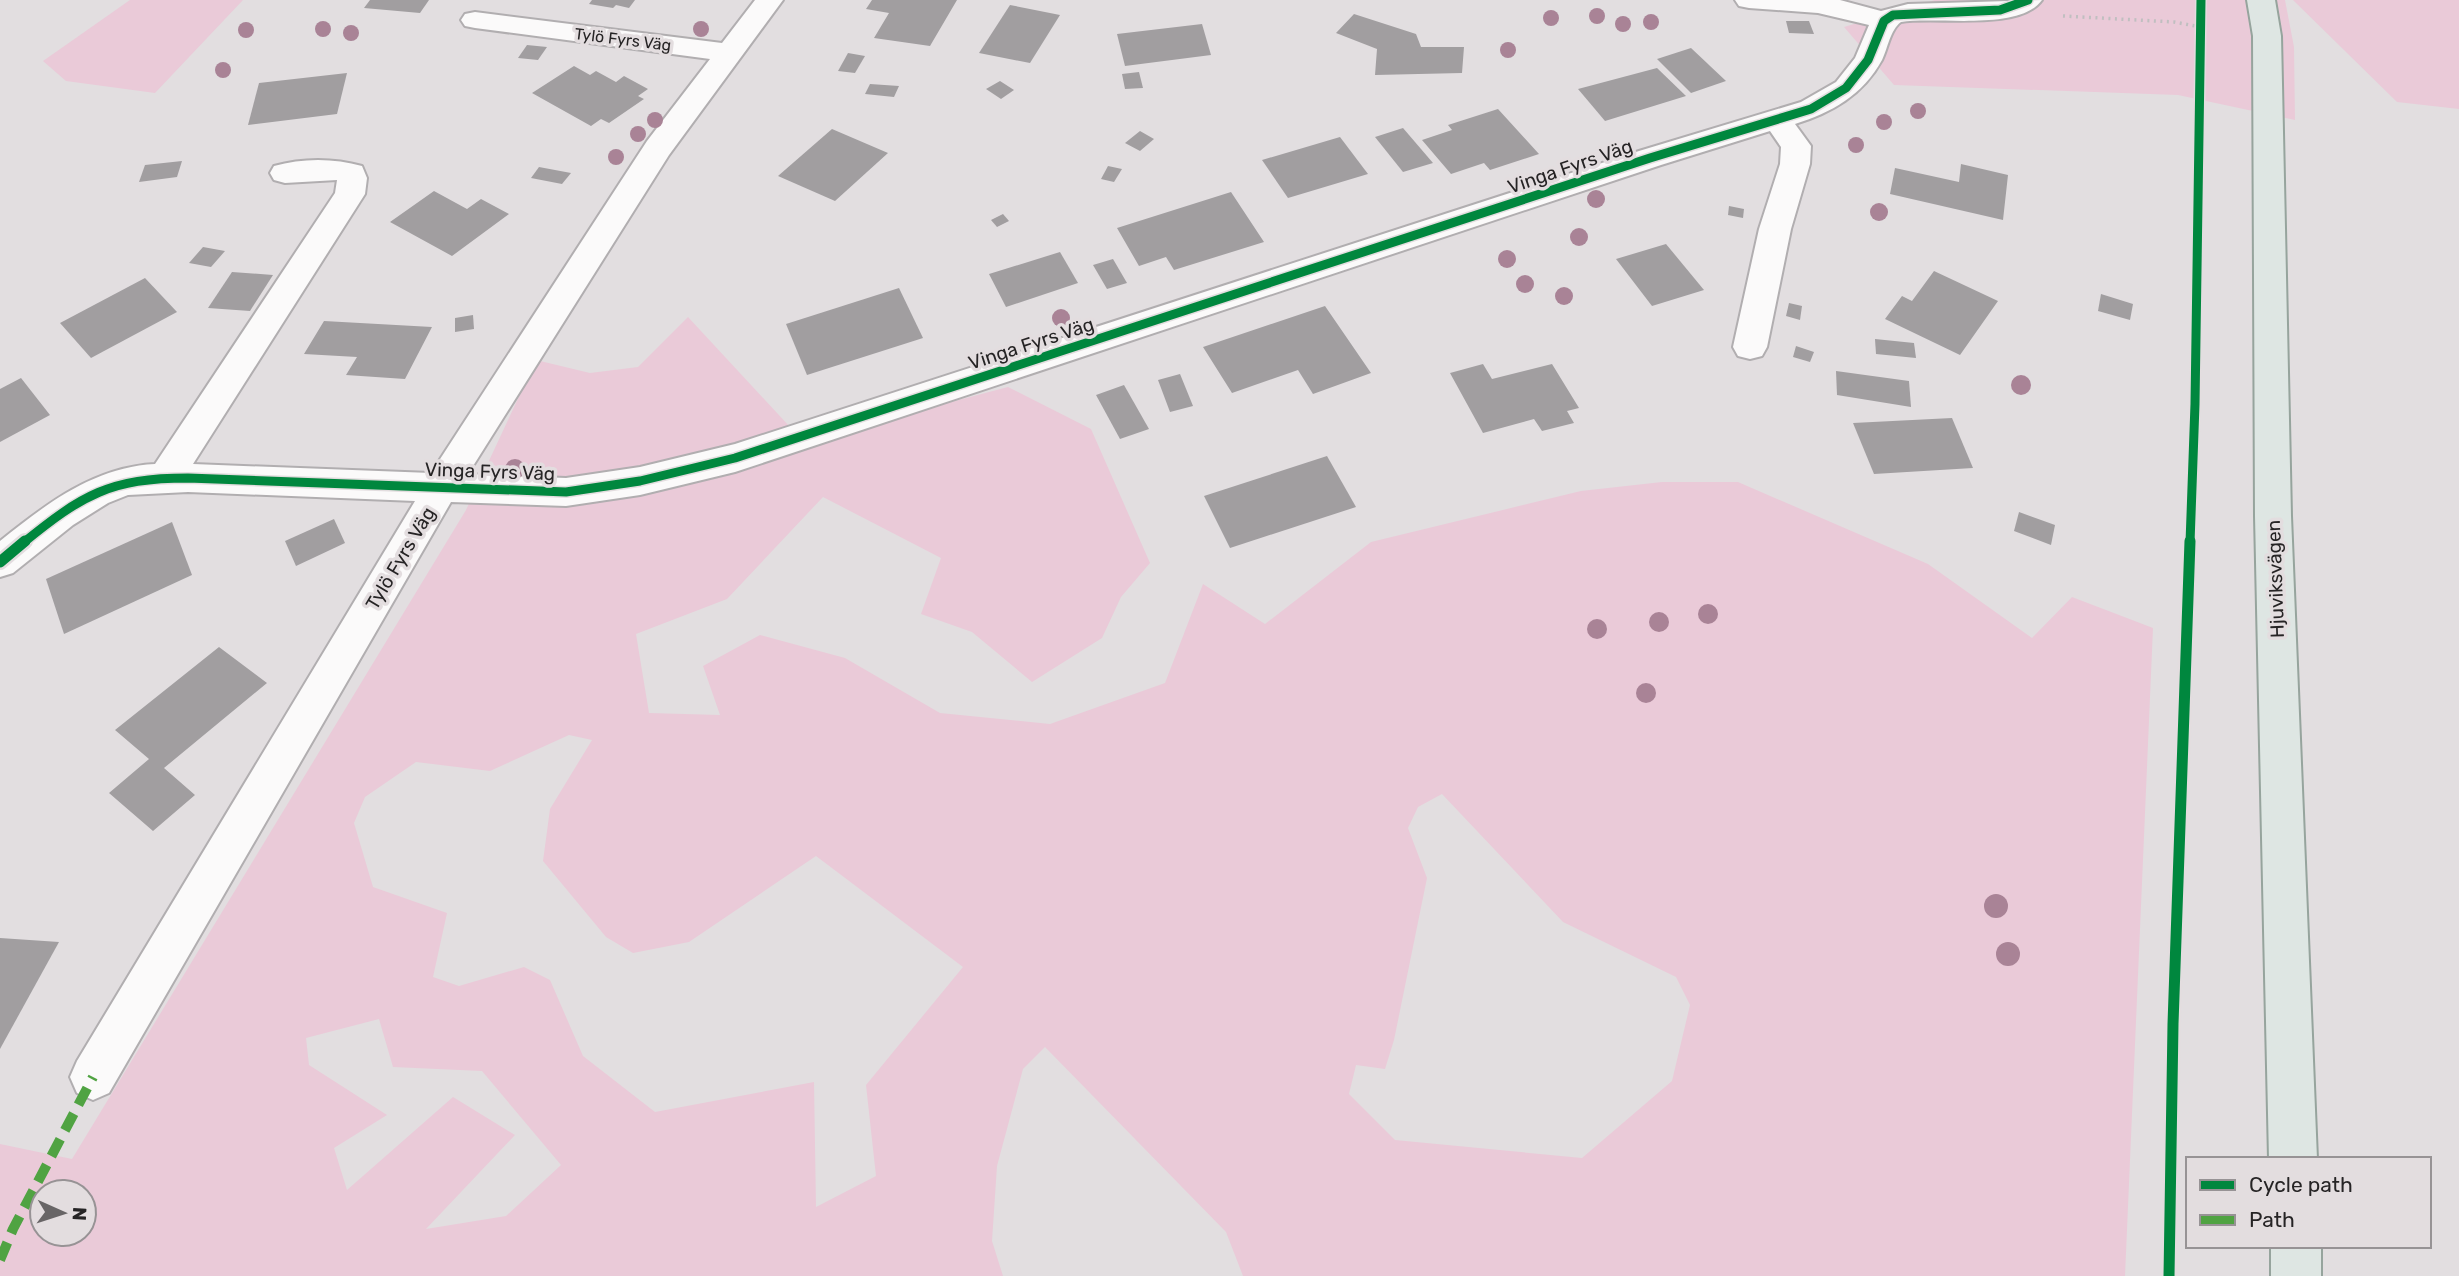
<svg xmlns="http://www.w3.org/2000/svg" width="2459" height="1276" viewBox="0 0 2459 1276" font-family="Rubik,sans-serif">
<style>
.green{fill:#eacad8;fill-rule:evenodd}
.building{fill:#a19ea0}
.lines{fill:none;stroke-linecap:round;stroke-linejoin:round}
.minor-casing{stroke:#b1aeb0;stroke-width:4}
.major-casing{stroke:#96a49d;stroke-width:4}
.path{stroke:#c0bfc0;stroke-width:3.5;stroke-dasharray:2 4.5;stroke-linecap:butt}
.minor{fill:#fbfafa;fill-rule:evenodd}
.major{fill:#dee6e3;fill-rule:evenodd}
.quiet{stroke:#50a342;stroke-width:10;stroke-dasharray:19 10;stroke-linecap:butt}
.cycleway-far1-casing{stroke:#e3dddf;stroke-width:12}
.cycleway-casing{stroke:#e3dddf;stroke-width:16}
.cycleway-far1{stroke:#00873e;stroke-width:9}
.cycleway{stroke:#00873e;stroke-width:11}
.tree{fill:#a98396}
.labels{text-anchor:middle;stroke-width:7;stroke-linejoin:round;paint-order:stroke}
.far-street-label{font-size:16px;fill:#262425;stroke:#e3dddf}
.street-label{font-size:19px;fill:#262425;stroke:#e3dddf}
</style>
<rect width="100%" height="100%" fill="#e2dee0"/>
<g class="green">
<polygon points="130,0 243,0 155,93 66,81 43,61"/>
<polygon points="1935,0 2285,0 2294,47 2295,120 2178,95 1894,85 1844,27"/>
<polygon points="2293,0 2459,0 2459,109 2397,102"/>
<path d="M688,317L803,441L1008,387L1091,429L1150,563L1121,597L1102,638L1032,682L972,632L921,614L941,558L823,497L727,599L636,634L649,713L720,715L703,666L760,635L845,658L940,713L1050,724L1165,683L1203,584L1265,624L1371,542L1581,491L1662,482H1738L1928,564L2032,638L2072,597L2153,628L2125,1276H1243L1226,1232L1045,1047L1023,1069L997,1166L992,1241L1003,1276H0V1144L72,1159L466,510L536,360L590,373L638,367ZM569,735L592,740L550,809L543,861L606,937L633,953L689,942L816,856L963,967L866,1085L876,1176L816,1207L814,1082L655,1112L583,1056L550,980L524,967L459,986L433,977L447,913L373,887L354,823L365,797L416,762L490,771ZM1442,794L1563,922L1676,977L1690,1005L1672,1081L1582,1158L1395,1140L1349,1094L1356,1065L1385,1069L1394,1040L1427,878L1408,828L1418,807ZM379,1019L393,1067L482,1071L561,1165L506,1216L426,1229L515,1135L453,1097L347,1190L334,1148L387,1115L309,1065L306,1038ZM42,1192H84V1234H42Z"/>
</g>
<g class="building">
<polygon points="370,0 429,0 420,13 364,8"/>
<polygon points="592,0 635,0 629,8 616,5 613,8 589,4"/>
<polygon points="872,0 957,0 930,46 874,38 889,13 866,9"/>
<polygon points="1010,5 1060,15 1030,63 979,53"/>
<polygon points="1354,14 1416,34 1421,47 1464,47 1462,73 1375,75 1377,49 1336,33"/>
<polygon points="1786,21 1809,21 1814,34 1789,33"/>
<polygon points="1202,24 1211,55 1125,66 1117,34"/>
<polygon points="527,45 547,47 538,60 518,58"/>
<polygon points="1691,48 1726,81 1691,93 1657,59"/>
<polygon points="848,53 865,56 855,73 838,71"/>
<polygon points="574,66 590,75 596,71 616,82 624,76 648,89 638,96 644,99 609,123 601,119 591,126 532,93"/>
<polygon points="1657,68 1686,96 1605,121 1578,89"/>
<polygon points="1139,72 1143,88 1125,89 1122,74"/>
<polygon points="347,73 337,114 248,125 259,83"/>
<polygon points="1000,81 1014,90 1001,99 986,89"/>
<polygon points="870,84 899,86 894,97 865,94"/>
<polygon points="1498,109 1539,154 1490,170 1484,163 1451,174 1422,140 1452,130 1448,125"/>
<polygon points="1403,128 1433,163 1403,172 1375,137"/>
<polygon points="832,129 888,153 835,201 778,176"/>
<polygon points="1140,131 1154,139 1140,151 1125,143"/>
<polygon points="1340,137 1368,174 1288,198 1262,160"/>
<polygon points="182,161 177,177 139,182 145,165"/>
<polygon points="1961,164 2008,175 2003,220 1890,194 1895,168 1959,182"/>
<polygon points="1108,166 1122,169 1114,182 1101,179"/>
<polygon points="539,167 571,173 562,184 531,178"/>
<polygon points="434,191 467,209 481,199 509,214 452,256 390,222"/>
<polygon points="1231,192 1264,242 1174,270 1166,257 1139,266 1117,228"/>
<polygon points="1729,206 1744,209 1743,218 1728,215"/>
<polygon points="1003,214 1009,221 997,227 991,220"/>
<polygon points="1666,244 1704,290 1652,306 1616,259"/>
<polygon points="203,247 225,251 211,267 189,263"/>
<polygon points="1060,252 1078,283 1006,307 989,274"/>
<polygon points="1113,259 1127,283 1107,289 1093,265"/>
<polygon points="1934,271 1998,301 1960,355 1885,319 1902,296 1912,301"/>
<polygon points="232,272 273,275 250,311 208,308"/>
<polygon points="145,278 177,312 91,358 60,323"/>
<polygon points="899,288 923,338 807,375 786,324"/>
<polygon points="2101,294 2133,304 2130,320 2098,311"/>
<polygon points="1789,303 1802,306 1800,320 1786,316"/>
<polygon points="1325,306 1371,373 1313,394 1298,370 1232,393 1203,347"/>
<polygon points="473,315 474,329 455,332 455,318"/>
<polygon points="324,321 432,327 405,379 346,375 357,357 304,354"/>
<polygon points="1875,339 1914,343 1916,358 1876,354"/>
<polygon points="1796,346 1814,352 1810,362 1793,357"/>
<polygon points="1483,364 1492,379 1552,364 1579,408 1567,411 1574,423 1542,431 1534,419 1483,433 1450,373"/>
<polygon points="1836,371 1909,381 1911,407 1837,395"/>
<polygon points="1180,374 1193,406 1170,412 1158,380"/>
<polygon points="21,378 50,415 0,442 0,389"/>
<polygon points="1124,385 1149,429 1120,439 1096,395"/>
<polygon points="1952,418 1973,468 1874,474 1853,423"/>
<polygon points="1327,456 1356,507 1230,548 1204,496"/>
<polygon points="2019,512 2055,525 2051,545 2014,531"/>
<polygon points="334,519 345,543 296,566 285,541"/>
<polygon points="172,522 192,575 64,634 46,579"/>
<polygon points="219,647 267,683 164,768 195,795 153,831 109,793 149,759 115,730"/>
<polygon points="0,938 59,942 0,1049"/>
</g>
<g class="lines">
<g class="minor-casing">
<path id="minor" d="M755,0H783L669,155L468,474L566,478L640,467L735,444L1639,151L1801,102L1836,82L1855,58L1869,25L1818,13L1749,8L1739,6L1735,0H1840L1881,11L1908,4L2042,0C2019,32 1936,16 1901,22C1890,30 1888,48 1882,60C1863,95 1831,113 1795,124L1811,146L1810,164L1791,229L1767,347L1762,356L1750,359L1738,356L1733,347L1759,229L1780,164L1781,147L1770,131L1661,165L735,472L640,495L566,506L451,502L109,1093L93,1100L77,1093L70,1077L77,1061L415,501L188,492L128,495L108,503L73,525L13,573L0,577V541C46,504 94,467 155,464L335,193L337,180L285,183L274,180L270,173L274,166C302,158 334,158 362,166L367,178L365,194L193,464L431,473L647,141L710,59L475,28L465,26L461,20L465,14L475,12L722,43Z"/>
</g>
<g class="major-casing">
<g id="major">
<polygon points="2247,0 2275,0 2281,36 2291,516 2317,1159 2269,1159 2255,516 2253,36"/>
<rect x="2271" y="1246" width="50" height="30"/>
</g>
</g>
<polyline class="path" points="2063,16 2174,22 2201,27"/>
<use href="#minor" class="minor"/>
<use href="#major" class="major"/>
<polyline class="quiet" points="0,1260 13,1229 93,1077"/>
<g class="cycleway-far1-casing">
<g id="cycleway-far1">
<path d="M23,543C82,495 110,478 188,478L566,492L640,481L735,458L1650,158L1811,109L1846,88L1868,60L1884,21L1893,15L2000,10L2028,0"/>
<polyline points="2190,543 2195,404 2201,0"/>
</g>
</g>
<g class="cycleway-casing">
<g id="cycleway">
<polyline points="0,562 25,541"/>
<polyline points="2169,1276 2173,1024 2190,541"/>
</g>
</g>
<use href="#cycleway-far1" class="cycleway-far1"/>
<use href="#cycleway" class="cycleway"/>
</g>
<g class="tree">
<circle cx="1597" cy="16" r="8"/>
<circle cx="1551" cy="18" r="8"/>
<circle cx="1651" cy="22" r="8"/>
<circle cx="1623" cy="24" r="8"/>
<circle cx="323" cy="29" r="8"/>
<circle cx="701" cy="29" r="8"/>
<circle cx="246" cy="30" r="8"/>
<circle cx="351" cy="33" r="8"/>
<circle cx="1508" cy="50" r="8"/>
<circle cx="223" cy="70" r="8"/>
<circle cx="1918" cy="111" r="8"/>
<circle cx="655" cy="120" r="8"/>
<circle cx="1884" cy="122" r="8"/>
<circle cx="638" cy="134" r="8"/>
<circle cx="1856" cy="145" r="8"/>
<circle cx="616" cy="157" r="8"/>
<circle cx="1596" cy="199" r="9"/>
<circle cx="1879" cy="212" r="9"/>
<circle cx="1579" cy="237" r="9"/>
<circle cx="1507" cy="259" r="9"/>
<circle cx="1525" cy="284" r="9"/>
<circle cx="1564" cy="296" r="9"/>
<circle cx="1061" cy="318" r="9"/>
<circle cx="2021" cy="385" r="10"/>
<circle cx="515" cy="469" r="10"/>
<circle cx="1708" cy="614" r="10"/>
<circle cx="1659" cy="622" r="10"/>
<circle cx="1597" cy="629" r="10"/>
<circle cx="1646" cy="693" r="10"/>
<circle cx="1996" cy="906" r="12"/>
<circle cx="2008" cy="954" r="12"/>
</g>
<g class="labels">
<g class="far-street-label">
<text transform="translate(623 39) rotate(7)" y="6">Tylö Fyrs Väg</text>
</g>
<g class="street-label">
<text transform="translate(1570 166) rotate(-19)" y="7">Vinga Fyrs Väg</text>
<text transform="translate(1031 343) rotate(-18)" y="7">Vinga Fyrs Väg</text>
<text transform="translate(490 471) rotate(2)" y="7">Vinga Fyrs Väg</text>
<text transform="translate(400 558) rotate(-59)" y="7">Tylö Fyrs Väg</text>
<text transform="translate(2275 579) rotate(-92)" y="7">Hjuviksvägen</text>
</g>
</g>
<rect x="2186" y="1157" width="245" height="91" fill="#e3dddf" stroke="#979395" stroke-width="2"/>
<rect x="2200" y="1180" width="35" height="10" fill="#00873e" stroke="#979395" stroke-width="2"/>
<text x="2249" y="1192" font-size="21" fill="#262425">Cycle path</text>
<rect x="2200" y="1215" width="35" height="10" fill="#50a342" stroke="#979395" stroke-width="2"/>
<text x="2249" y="1227" font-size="21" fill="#262425">Path</text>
<g transform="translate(63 1213) rotate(93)"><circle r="33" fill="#e3dddf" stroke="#979395" stroke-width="2"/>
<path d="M0-5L12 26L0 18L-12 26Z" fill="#686566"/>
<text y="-10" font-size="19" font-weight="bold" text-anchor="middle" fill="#262425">N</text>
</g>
</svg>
